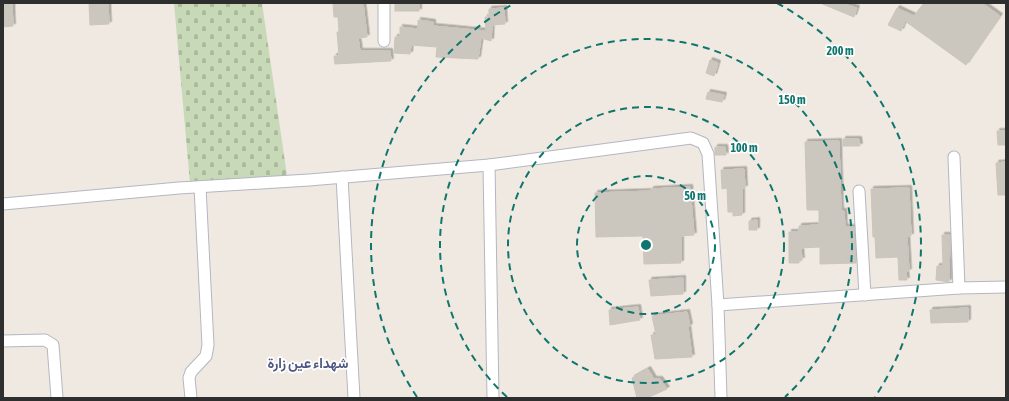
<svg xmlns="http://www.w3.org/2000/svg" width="1009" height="401" viewBox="0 0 1009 401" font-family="'Asap Condensed',Vazirmatn,sans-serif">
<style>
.cemetery{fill:url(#cemetery-stones)}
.building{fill:#cbc7bf;stroke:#cbc5ba;filter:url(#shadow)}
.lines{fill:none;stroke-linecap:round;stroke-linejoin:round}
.minor-casing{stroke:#b4b7c1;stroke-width:13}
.minor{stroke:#fff;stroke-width:11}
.ring{fill:none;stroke:#0f766e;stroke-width:2;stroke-dasharray:7 5}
.labels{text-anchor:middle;stroke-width:3.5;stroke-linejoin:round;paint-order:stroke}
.quarter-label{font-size:14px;font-weight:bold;fill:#4d5680;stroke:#fff}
.centre{fill:#0f766e;stroke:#fff;stroke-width:2}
.ring-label{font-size:12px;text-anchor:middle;font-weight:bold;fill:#0f766e;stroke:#fff;stroke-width:3.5;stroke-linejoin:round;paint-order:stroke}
</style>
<defs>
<pattern id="cemetery-stones" width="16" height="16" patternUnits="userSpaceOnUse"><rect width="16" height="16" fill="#c8d9b8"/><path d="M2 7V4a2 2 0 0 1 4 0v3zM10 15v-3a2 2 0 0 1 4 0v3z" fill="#acbb9e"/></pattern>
<filter id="shadow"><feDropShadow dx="2.5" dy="-2.5" stdDeviation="0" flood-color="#0004"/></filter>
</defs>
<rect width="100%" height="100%" fill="#efe9e1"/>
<polygon class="cemetery" points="174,3 262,3 287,176 190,183"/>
<g class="building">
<polygon points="3,3 12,3 13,26 3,27"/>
<polygon points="89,3 108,3 109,24 90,25"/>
<polygon points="333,3 363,3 367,37 358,38 360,51 390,51 391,61 335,64 334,56 339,56 337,32 339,32 338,17 334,17"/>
<rect x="395" y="3" width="24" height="8"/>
<polygon points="820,3 841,3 857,8 854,17"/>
<polygon points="924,3 982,3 1000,16 966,65 905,21 901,31 888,25 897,8 914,16"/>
<polygon points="504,8 505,24 492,25 491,41 481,38 478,59 436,57 437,47 411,45 410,54 394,53 395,37 400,37 400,27 418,29 418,20 433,22 433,26 486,31 485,17 489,17 489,9"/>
<polygon points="710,60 718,63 714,76 706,73"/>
<polygon points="708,92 724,95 722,102 706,99"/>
<polygon points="997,131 1006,131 1006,145 998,145"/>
<polygon points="843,139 859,139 860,146 843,146"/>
<polygon points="839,141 841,211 844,211 845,227 854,227 856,263 820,264 820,247 801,248 802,260 799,260 799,263 789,263 789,232 799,232 799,226 819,225 819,210 807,210 805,142"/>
<polygon points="715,147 725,147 726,155 715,155"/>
<polygon points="1006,162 1006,195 998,195 996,163"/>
<polygon points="744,169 745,188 742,188 742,215 733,216 733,212 728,212 727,188 722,189 721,170"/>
<polygon points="690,187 694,235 681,236 681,263 644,264 643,236 596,237 595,193 651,191 651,189"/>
<polygon points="909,188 911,236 907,236 909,271 906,272 907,280 899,280 898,257 876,258 875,237 873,237 871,189"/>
<polygon points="757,220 757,230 749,230 749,221"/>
<polygon points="942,235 950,235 949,282 936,280 937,266 943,266"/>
<polygon points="683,278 683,294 651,296 649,280"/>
<polygon points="638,307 640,320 610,325 609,310"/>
<polygon points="968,308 968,322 931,323 930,310"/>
<polygon points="687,312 690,326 688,327 692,357 655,359 651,335 656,335 652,316"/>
<polygon points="648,369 654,379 660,379 667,389 647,398 637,398 632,378"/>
</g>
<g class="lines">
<g class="minor-casing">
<g id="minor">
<polyline points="384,3 384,41"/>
<polyline points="954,157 959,288"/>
<polyline points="489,165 493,398"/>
<polyline points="342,177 354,398"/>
<polyline points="859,191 865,295"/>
<polyline points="3,204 179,188 309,180 489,165 691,138 703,143 708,154 718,305 721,398"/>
<polyline points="718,305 959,288 1006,287"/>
<polyline points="3,341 45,340 53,345 57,398"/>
<polyline points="191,398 189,378 191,372 206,356 208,345 200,187"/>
</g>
</g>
<use href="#minor" class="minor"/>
</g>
<g class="ring">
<circle cx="646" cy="245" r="69"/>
<circle cx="646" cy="245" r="138"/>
<path d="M507 397A206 206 0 1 1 785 397"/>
<path d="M417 397A275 275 0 0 1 515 3M777 3A275 275 0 0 1 875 397"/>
</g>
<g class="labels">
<g class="quarter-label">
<text x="308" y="368">شهداء عين زارة</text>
</g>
</g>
<circle cx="646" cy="245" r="6" class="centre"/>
<g class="ring-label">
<text x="840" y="55">200 m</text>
<text x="792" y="104">150 m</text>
<text x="744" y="152">100 m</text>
<text x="695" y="200">50 m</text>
</g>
<rect width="1009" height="401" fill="none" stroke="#2e2e2e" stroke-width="8"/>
</svg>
